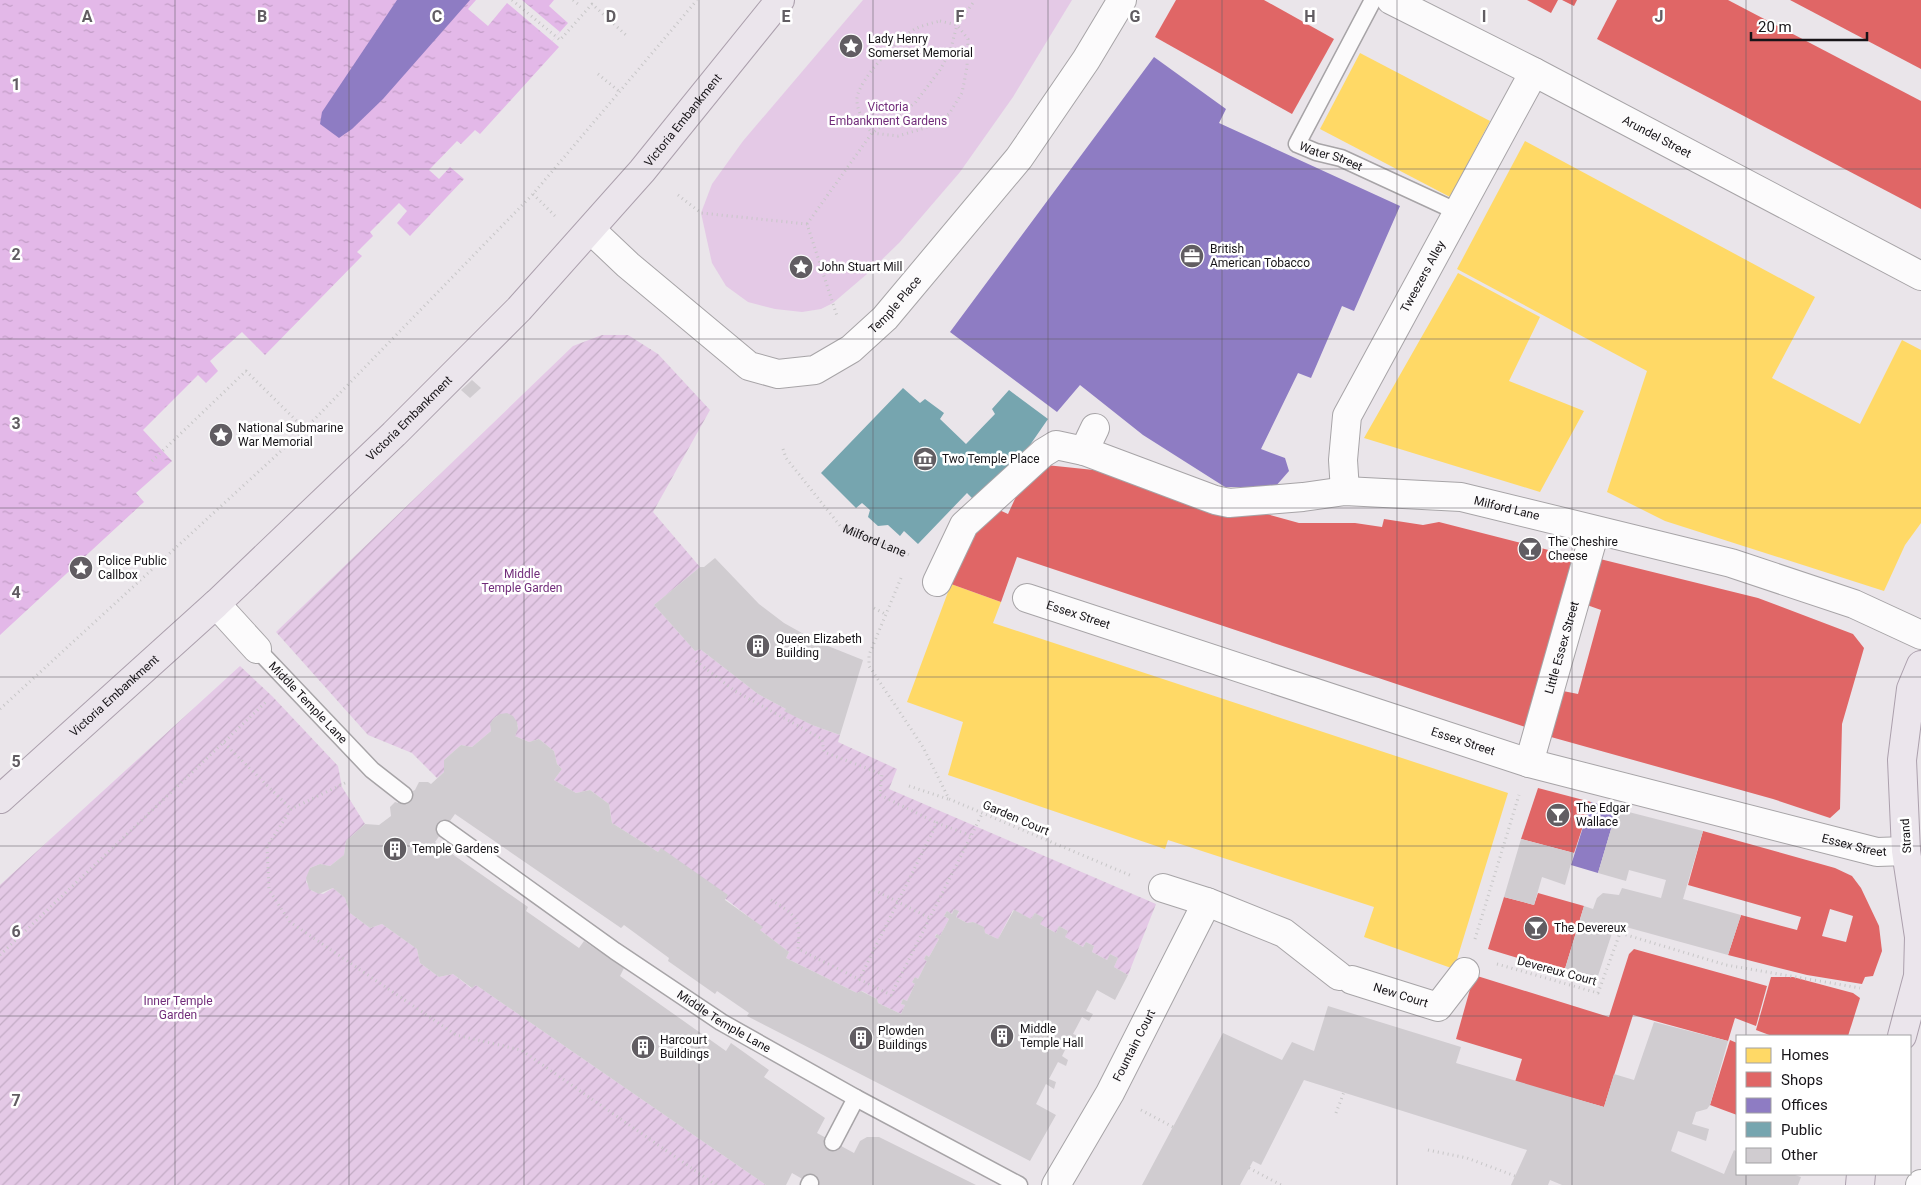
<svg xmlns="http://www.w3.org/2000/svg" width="1921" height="1185" viewBox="0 0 1921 1185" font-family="Roboto,sans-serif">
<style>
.park{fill:#e4c9e6}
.garden{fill:url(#garden-furrows)}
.water{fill:url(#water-ripples)}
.pier{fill:#eae5ea}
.homes{fill:#ffd966}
.shops{fill:#e06666;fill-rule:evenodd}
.offices{fill:#8e7cc3}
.public{fill:#76a5af}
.building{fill:#d0ccd0}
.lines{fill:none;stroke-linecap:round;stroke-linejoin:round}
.lane-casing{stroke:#a7a4a7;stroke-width:19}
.street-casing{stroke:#a7a4a7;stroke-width:30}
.primary-casing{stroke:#aca0ad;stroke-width:30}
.path{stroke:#c7c6c7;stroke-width:3;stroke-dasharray:1 4;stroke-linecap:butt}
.lane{stroke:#fcfbfc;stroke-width:16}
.street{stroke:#fcfbfc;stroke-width:28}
.primary{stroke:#ebe5ec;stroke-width:28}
.grid{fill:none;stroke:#615d62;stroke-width:1;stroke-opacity:0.55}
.labels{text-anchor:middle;stroke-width:5;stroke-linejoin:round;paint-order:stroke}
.poi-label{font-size:12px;fill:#171418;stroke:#fff;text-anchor:start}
.park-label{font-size:12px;fill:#712c7a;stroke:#fff}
.street-label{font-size:12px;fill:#171418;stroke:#fff}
.grid-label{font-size:16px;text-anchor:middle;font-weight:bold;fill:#615d62;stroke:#fff;stroke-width:5;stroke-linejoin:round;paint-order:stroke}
</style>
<defs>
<pattern id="garden-furrows" width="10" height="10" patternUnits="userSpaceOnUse" patternTransform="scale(1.25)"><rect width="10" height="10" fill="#e4c9e6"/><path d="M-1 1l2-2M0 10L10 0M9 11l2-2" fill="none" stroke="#c3acc5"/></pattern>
<pattern id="water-ripples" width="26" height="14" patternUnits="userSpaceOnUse" patternTransform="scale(1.25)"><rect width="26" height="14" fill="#e3b8e8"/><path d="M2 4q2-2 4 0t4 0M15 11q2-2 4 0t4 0" fill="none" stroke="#c29dc6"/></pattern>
</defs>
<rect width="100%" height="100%" fill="#eae5ea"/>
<polygon class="park" points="863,0 1072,0 1013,97 960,172 899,243 867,274 833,303 821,309 802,312 775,309 748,302 726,286 712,263 701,213 712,184 743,141"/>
<g class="garden">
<path d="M602,335H628L658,354L710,410L653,512L700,567L654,605L695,651L700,649L758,694L786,709L785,711L812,725L840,735L838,742L897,769L889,789L1156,904L1128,975L1114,967L1118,958L1110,954L1107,960L1092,952L1094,946L1086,942L1083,947L1065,937L1068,931L1059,926L1056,933L1040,924L1043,918L1035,913L1031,919L1013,910L998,939L985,933L983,927L973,922L967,923L956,917L959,912L954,909L952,914L947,911L944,916L949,919L940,936L936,934L935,937L939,939L929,957L926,955L924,959L927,961L918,979L915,977L912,982L915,984L907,1001L903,999L901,1004L905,1005L901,1014L878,1003L877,999L862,991L857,993L786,958L789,952L760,930L762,927L661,849L658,852L612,823L609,804L590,790L576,793L554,780L562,769L557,764L554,751L539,739L529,742L515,736L518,726L510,715C499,712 489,718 491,731L472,747L461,745L444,760V772L437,778L412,753L368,735L276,632L573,346Z"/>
<polygon points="240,666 272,696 338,766 342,787 365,824 346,841 344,855 330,866 320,864 310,868 306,882 312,891 323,894 333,888 345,898 350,913 370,928 382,924 417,949 420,963 439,977 453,974 471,988 476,985 766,1185 0,1185 0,885"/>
</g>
<polygon class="water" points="0,0 554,0 549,6 568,23 552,41 559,47 480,134 475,130 461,144 457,141 429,170 439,179 450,167 464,179 410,236 397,223 407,211 399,203 370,232 373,236 357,252 362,256 265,355 242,332 210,361 218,371 206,383 198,375 143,430 172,461 136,493 144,502 0,635"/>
<polygon class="pier" points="476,0 522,0 560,32 552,41 507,3 488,26 468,9"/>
<g class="homes">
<polygon points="1360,53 1490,121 1450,197 1320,129"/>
<polygon points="1525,141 1815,297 1772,378 1860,424 1902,340 1921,350 1921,523 1905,545 1884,591 1665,521 1607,492 1647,371 1457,269"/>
<polygon points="1458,273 1540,317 1509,381 1584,411 1540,492 1364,438"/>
<polygon points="951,584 1001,602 993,623 1508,793 1454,969 1364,937 1374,907 1168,840 1165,849 948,775 963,722 907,702"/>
</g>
<g class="shops">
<polygon points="1176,0 1264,0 1334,39 1292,114 1155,37"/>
<polygon points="1527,0 1558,0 1551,13"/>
<polygon points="1562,0 1577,0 1574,6"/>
<polygon points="1617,0 1728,0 1921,101 1921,209 1597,39"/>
<polygon points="1790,0 1921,0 1921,69"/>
<polygon points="1046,465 1113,472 1299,523 1355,523 1382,527 1384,519 1423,525 1439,522 1576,557 1528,728 1017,557 1001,602 951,584 972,528 995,508 1008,514 1020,488"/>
<polygon points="1600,559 1758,598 1853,634 1864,648 1842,724 1840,809 1830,818 1773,799 1551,737 1563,691 1578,694 1601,610 1587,605"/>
<polygon points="1538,788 1591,802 1574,853 1521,839"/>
<path d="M1703,831L1835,868L1852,876L1861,888L1879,926L1882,951L1873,976L1865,977L1862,984L1807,975L1728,955L1741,915L1797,930L1801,917L1688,885ZM1830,909L1853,916L1846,942L1822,936Z"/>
<polygon points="1538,893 1584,906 1564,972 1488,949 1504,897 1534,905"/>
<polygon points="1634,949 1767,986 1756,1026 1735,1018 1728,1041 1633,1015 1604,1107 1515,1082 1522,1059 1456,1039 1474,975 1609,1017 1629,954"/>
<polygon points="1771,977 1793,977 1853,993 1860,998 1848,1036 1772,1036 1756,1030"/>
<polygon points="1730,1040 1737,1043 1737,1115 1710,1105"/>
</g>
<g class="offices">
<polygon points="397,0 470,0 383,99 352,129 339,138 320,124 322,112"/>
<polygon points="1154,57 1226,109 1219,123 1400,206 1354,311 1342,306 1311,378 1298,373 1261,449 1285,458 1289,471 1275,487 1225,487 1143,435 1080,385 1057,412 950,332"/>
<polygon points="1591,802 1617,809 1598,873 1571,865"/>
</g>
<polygon class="public" points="903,388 920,403 925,399 944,413 940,419 966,444 995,414 992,409 1009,390 1048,419 1030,445 974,500 967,493 918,544 904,531 900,536 888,525 878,526 868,517 870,510 862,503 856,508 821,473"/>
<g class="building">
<polygon points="472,380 481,388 470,398 461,390"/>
<polygon points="715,558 759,604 784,623 818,642 863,660 840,735 812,725 784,711 786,709 758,694 700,649 695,651 654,605 700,567 704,567"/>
<polygon points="507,713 513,716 517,722 518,729 515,736 529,742 539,739 554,751 557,764 562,769 554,780 576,793 590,790 609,804 612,823 658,852 661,848 728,895 725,900 763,927 760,930 789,952 786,958 857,993 861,991 877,999 878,1003 901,1014 905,1005 901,1004 903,999 907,1001 915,984 912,982 915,977 918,979 927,961 924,959 926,955 929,957 939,939 935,937 937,934 940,936 949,919 944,916 947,911 952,914 954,909 959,911 956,917 967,923 973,922 984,927 985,933 998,939 1014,910 1031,919 1035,913 1044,918 1040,924 1056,933 1059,926 1068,931 1065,937 1083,947 1086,942 1094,946 1092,952 1107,960 1110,954 1118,958 1114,967 1128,975 1115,1000 1097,990 1086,1011 1093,1014 1089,1021 1082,1017 1073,1034 1081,1037 1077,1043 1070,1040 1062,1056 1068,1060 1066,1066 1058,1062 1049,1079 1056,1082 1054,1089 1046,1084 1036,1104 1056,1115 1030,1161 747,1016 749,1013 717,991 715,994 668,961 669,958 624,925 621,928 455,814 435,842 528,907 526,911 579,948 584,941 624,968 620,976 726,1051 731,1043 769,1070 764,1077 825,1118 817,1133 854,1153 860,1141 867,1137 879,1137 976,1185 813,1185 792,1173 786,1185 766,1185 476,985 472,988 453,974 439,977 420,963 417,949 382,924 370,928 350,913 345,898 333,888 319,894 309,889 306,878 310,868 320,864 330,866 344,855 346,841 365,824 379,825 391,816 390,807 395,802 398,803 404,795 415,790 419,782 428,782 431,784 444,772 444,760 461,745 472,747 491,731 490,724 494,718 500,714"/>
<polygon points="1617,809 1703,831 1683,899 1741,915 1728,955 1615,924 1596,982 1564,972 1584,906 1593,909 1597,898 1603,893 1619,895 1622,888 1661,898 1666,880 1629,870 1626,881 1598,873"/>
<polygon points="1521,839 1574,853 1565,885 1542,877 1534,905 1504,897"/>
<polygon points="1328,1006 1461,1047 1456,1063 1604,1107 1614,1074 1634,1080 1654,1022 1728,1041 1710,1105 1707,1109 1696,1112 1692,1124 1709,1129 1706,1141 1678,1131 1671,1151 1724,1174 1734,1150 1737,1152 1737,1174 1792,1174 1801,1177 1798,1185 1562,1185 1550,1180 1548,1185 1511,1185 1527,1150 1304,1080 1261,1165 1253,1161 1240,1185 1142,1185 1223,1033 1282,1060 1292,1042 1314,1051"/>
</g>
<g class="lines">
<g class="lane-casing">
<g id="lane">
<path id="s2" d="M1373,0L1297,144L1316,152L1341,158L1458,212"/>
<path id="s3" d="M257,649L372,770L404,795"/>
<path id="s4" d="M445,829L615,951L721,1022L856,1098L1019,1185"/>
<polyline points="833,1142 856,1098"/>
<polyline points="809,1185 810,1183"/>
</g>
</g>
<g class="street-casing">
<g id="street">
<path id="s5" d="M1391,0L1534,72L1921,276"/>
<path id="s6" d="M591,230L628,265L749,366L778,374L815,370L851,349L885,318L1019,158L1086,60L1122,0"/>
<polyline points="1084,451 1095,428"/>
<path id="s7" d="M1345,491L1343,460L1347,416L1534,72"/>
<path id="s8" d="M937,582L964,525L1043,453L1056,445L1084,451L1215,500L1229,503L1303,497L1345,491L1461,497L1731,563L1854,604L1921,635"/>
<path id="s9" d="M1027,598L1529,763L1877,852L1906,851"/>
<polyline points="216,604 257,649"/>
<path id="s10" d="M1529,763L1595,531"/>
<polyline points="1163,888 1207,902 1284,933 1339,976"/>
<path id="s11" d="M1352,980L1438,1007L1465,972"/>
<path id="s12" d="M1056,1185L1110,1093L1207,902"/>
<polyline points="1920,1185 1921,1184"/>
</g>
</g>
<g class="primary-casing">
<g id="primary">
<path id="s13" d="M0,799L216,604L394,434L519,309L642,171L780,0"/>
<polyline points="1902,1036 1918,976 1919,937 1906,851 1902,760 1911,689 1921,665"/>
<polyline points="1860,1185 1861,1174"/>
</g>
</g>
<g class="path">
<polyline points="512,0 560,40 592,4 628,37"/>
<polyline points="573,0 578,4"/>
<path d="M940,21L957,25L968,39L967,67L962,93L949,114L925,128L898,136L872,133C865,124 856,110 857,98C859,79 900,36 917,28C924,25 932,23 940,21Z"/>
<polyline points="598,74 620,92"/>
<polyline points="533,194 555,216"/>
<polyline points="678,195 701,213 807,224 837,316"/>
<polyline points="807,224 872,133 915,103 940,70 950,52 957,25 975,0"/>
<path id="s1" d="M783,449L786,458L841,527L912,556"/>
<polyline points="152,461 246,371 305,429"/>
<polyline points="901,578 869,655 869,666 923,747 949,799 1132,876"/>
<polyline points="874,608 887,615"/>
<polyline points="696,661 735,691 822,739 824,752 882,774 880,795 937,823"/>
<polyline points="0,709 305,429 533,194 697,0"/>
<polyline points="224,743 291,809"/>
<polyline points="345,783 291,809 267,847 269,890 290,922 456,1035 521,1050 716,1185"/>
<polyline points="909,786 948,799"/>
<polyline points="874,890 930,918"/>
<path d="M771,900C796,915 801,919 798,949L891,995L982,814"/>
<polyline points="1475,939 1519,795"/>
<polyline points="0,955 266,702"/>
<polyline points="1497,964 1598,993 1620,933 1726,965 1860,988"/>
<polyline points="859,980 937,823 972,836"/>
<polyline points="1141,1110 1173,1127"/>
<polyline points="1336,1113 1344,1092"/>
<polyline points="1428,1150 1467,1158 1515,1176"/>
<polyline points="1249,1168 1281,1185"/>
</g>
<use href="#lane" class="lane"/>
<use href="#street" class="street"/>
<use href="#primary" class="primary"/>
</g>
<path class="grid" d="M175,0V1185M349,0V1185M524,0V1185M699,0V1185M873,0V1185M1048,0V1185M1222,0V1185M1397,0V1185M1572,0V1185M1746,0V1036M0,169H1921M0,339H1921M0,508H1921M0,677H1921M0,846H1921M0,1016H1921M1746,1174V1185"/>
<defs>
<g id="sight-disc" transform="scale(1.25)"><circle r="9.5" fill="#615d62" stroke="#fff"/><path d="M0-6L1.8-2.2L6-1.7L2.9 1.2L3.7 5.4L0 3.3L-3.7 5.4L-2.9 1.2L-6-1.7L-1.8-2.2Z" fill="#fff"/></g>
<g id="office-disc" transform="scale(1.25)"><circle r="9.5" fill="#615d62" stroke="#fff"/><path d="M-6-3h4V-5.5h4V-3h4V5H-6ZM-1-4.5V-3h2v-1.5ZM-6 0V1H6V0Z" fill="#fff"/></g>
<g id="museum-disc" transform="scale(1.25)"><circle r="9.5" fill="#615d62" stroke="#fff"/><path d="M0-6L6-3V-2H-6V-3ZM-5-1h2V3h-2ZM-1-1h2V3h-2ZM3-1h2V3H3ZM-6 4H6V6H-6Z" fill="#fff"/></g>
<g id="bar-disc" transform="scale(1.25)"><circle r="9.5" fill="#615d62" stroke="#fff"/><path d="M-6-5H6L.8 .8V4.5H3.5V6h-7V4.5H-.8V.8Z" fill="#fff"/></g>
<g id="building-disc" transform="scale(1.25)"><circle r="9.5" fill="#615d62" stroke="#fff"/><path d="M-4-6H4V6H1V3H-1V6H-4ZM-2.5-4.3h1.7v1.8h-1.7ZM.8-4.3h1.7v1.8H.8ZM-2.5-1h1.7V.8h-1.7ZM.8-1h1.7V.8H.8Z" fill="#fff"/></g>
</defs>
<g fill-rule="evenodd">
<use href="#sight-disc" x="851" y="46"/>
<use href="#office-disc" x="1192" y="256"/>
<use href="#sight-disc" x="801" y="267"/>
<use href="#sight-disc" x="221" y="435"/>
<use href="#museum-disc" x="925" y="459"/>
<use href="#bar-disc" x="1530" y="549"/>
<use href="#sight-disc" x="81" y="568"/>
<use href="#building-disc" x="758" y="646"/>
<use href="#bar-disc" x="1558" y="815"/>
<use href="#building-disc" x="395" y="849"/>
<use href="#bar-disc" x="1536" y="928"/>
<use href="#building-disc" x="1002" y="1036"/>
<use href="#building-disc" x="861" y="1038"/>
<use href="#building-disc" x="643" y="1047"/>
</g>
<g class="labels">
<g class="poi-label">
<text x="868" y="43">Lady Henry<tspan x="868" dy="14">Somerset Memorial</tspan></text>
<text x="1210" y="253">British<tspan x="1210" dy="14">American Tobacco</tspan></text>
<text x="818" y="271">John Stuart Mill</text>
<text x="238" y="432">National Submarine<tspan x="238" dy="14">War Memorial</tspan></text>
<text x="942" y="463">Two Temple Place</text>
<text x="1548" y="546">The Cheshire<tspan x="1548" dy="14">Cheese</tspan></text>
<text x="98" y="565">Police Public<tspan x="98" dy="14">Callbox</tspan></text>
<text x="776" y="643">Queen Elizabeth<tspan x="776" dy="14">Building</tspan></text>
<text x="1576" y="812">The Edgar<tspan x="1576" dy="14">Wallace</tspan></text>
<text x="412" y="853">Temple Gardens</text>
<text x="1554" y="932">The Devereux</text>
<text x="1020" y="1033">Middle<tspan x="1020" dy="14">Temple Hall</tspan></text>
<text x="878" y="1035">Plowden<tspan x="878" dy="14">Buildings</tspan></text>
<text x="660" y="1044">Harcourt<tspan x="660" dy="14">Buildings</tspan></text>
</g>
<g class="park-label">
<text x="888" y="111">Victoria<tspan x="888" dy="14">Embankment Gardens</tspan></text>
<text x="522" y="578">Middle<tspan x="522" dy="14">Temple Garden</tspan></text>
<text x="178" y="1005">Inner Temple<tspan x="178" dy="14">Garden</tspan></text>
</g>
<g class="street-label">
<text dy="4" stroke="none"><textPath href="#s13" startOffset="964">Victoria Embankment</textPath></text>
<text dy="4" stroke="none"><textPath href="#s5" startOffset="299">Arundel Street</textPath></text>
<text dy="4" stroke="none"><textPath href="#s2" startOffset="199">Water Street</textPath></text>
<text dy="4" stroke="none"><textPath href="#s7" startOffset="234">Tweezers Alley</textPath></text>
<text dy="4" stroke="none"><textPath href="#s6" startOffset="380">Temple Place</textPath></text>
<text dy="4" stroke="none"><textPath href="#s13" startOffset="559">Victoria Embankment</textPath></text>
<text dy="4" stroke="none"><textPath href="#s8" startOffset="648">Milford Lane</textPath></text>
<text dy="4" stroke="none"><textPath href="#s1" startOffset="134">Milford Lane</textPath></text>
<text dy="4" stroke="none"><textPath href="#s9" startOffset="54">Essex Street</textPath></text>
<text dy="4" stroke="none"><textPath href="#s10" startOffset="120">Little Essex Street</textPath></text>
<text dy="4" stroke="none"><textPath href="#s13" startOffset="154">Victoria Embankment</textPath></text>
<text dy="4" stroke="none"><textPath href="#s3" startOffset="74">Middle Temple Lane</textPath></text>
<text dy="4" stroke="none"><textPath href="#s9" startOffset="459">Essex Street</textPath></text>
<text transform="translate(1016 818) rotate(23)" y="4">Garden Court</text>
<text transform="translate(1906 836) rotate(-94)" y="4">Strand</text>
<text dy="4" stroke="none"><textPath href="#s9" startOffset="864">Essex Street</textPath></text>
<text transform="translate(1557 971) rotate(15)" y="4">Devereux Court</text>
<text dy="4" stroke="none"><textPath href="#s11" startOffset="51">New Court</textPath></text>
<text dy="4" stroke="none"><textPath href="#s4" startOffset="339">Middle Temple Lane</textPath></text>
<text dy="4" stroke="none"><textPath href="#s12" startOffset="160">Fountain Court</textPath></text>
</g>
</g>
<g class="grid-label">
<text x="87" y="22">A</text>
<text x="262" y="22">B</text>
<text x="437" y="22">C</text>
<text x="611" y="22">D</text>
<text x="786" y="22">E</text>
<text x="960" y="22">F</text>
<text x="1135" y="22">G</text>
<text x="1310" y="22">H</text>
<text x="1484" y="22">I</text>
<text x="1659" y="22">J</text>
<text x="16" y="90">1</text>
<text x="16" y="260">2</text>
<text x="16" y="429">3</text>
<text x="16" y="598">4</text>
<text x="16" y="767">5</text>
<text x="16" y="937">6</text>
<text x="16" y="1106">7</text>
</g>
<rect x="1736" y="1035" width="175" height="140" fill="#ffffff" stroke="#a2a1a3"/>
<rect x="1746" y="1048" width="25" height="15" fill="#ffd966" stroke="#a2a1a3"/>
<text x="1781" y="1060" font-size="15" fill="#171418">Homes</text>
<rect x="1746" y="1072" width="25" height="15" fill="#e06666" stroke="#a2a1a3"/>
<text x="1781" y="1085" font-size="15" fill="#171418">Shops</text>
<rect x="1746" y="1098" width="25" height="15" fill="#8e7cc3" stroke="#a2a1a3"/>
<text x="1781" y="1110" font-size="15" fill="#171418">Offices</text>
<rect x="1746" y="1122" width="25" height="15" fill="#76a5af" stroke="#a2a1a3"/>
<text x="1781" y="1135" font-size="15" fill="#171418">Public</text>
<rect x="1746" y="1148" width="25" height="15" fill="#d0ccd0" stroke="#a2a1a3"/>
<text x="1781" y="1160" font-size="15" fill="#171418">Other</text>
<path d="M1751 32v8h116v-8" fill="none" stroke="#171418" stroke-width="2.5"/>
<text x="1758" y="32" font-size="15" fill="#171418" stroke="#ffffff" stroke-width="4" paint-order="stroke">20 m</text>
</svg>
